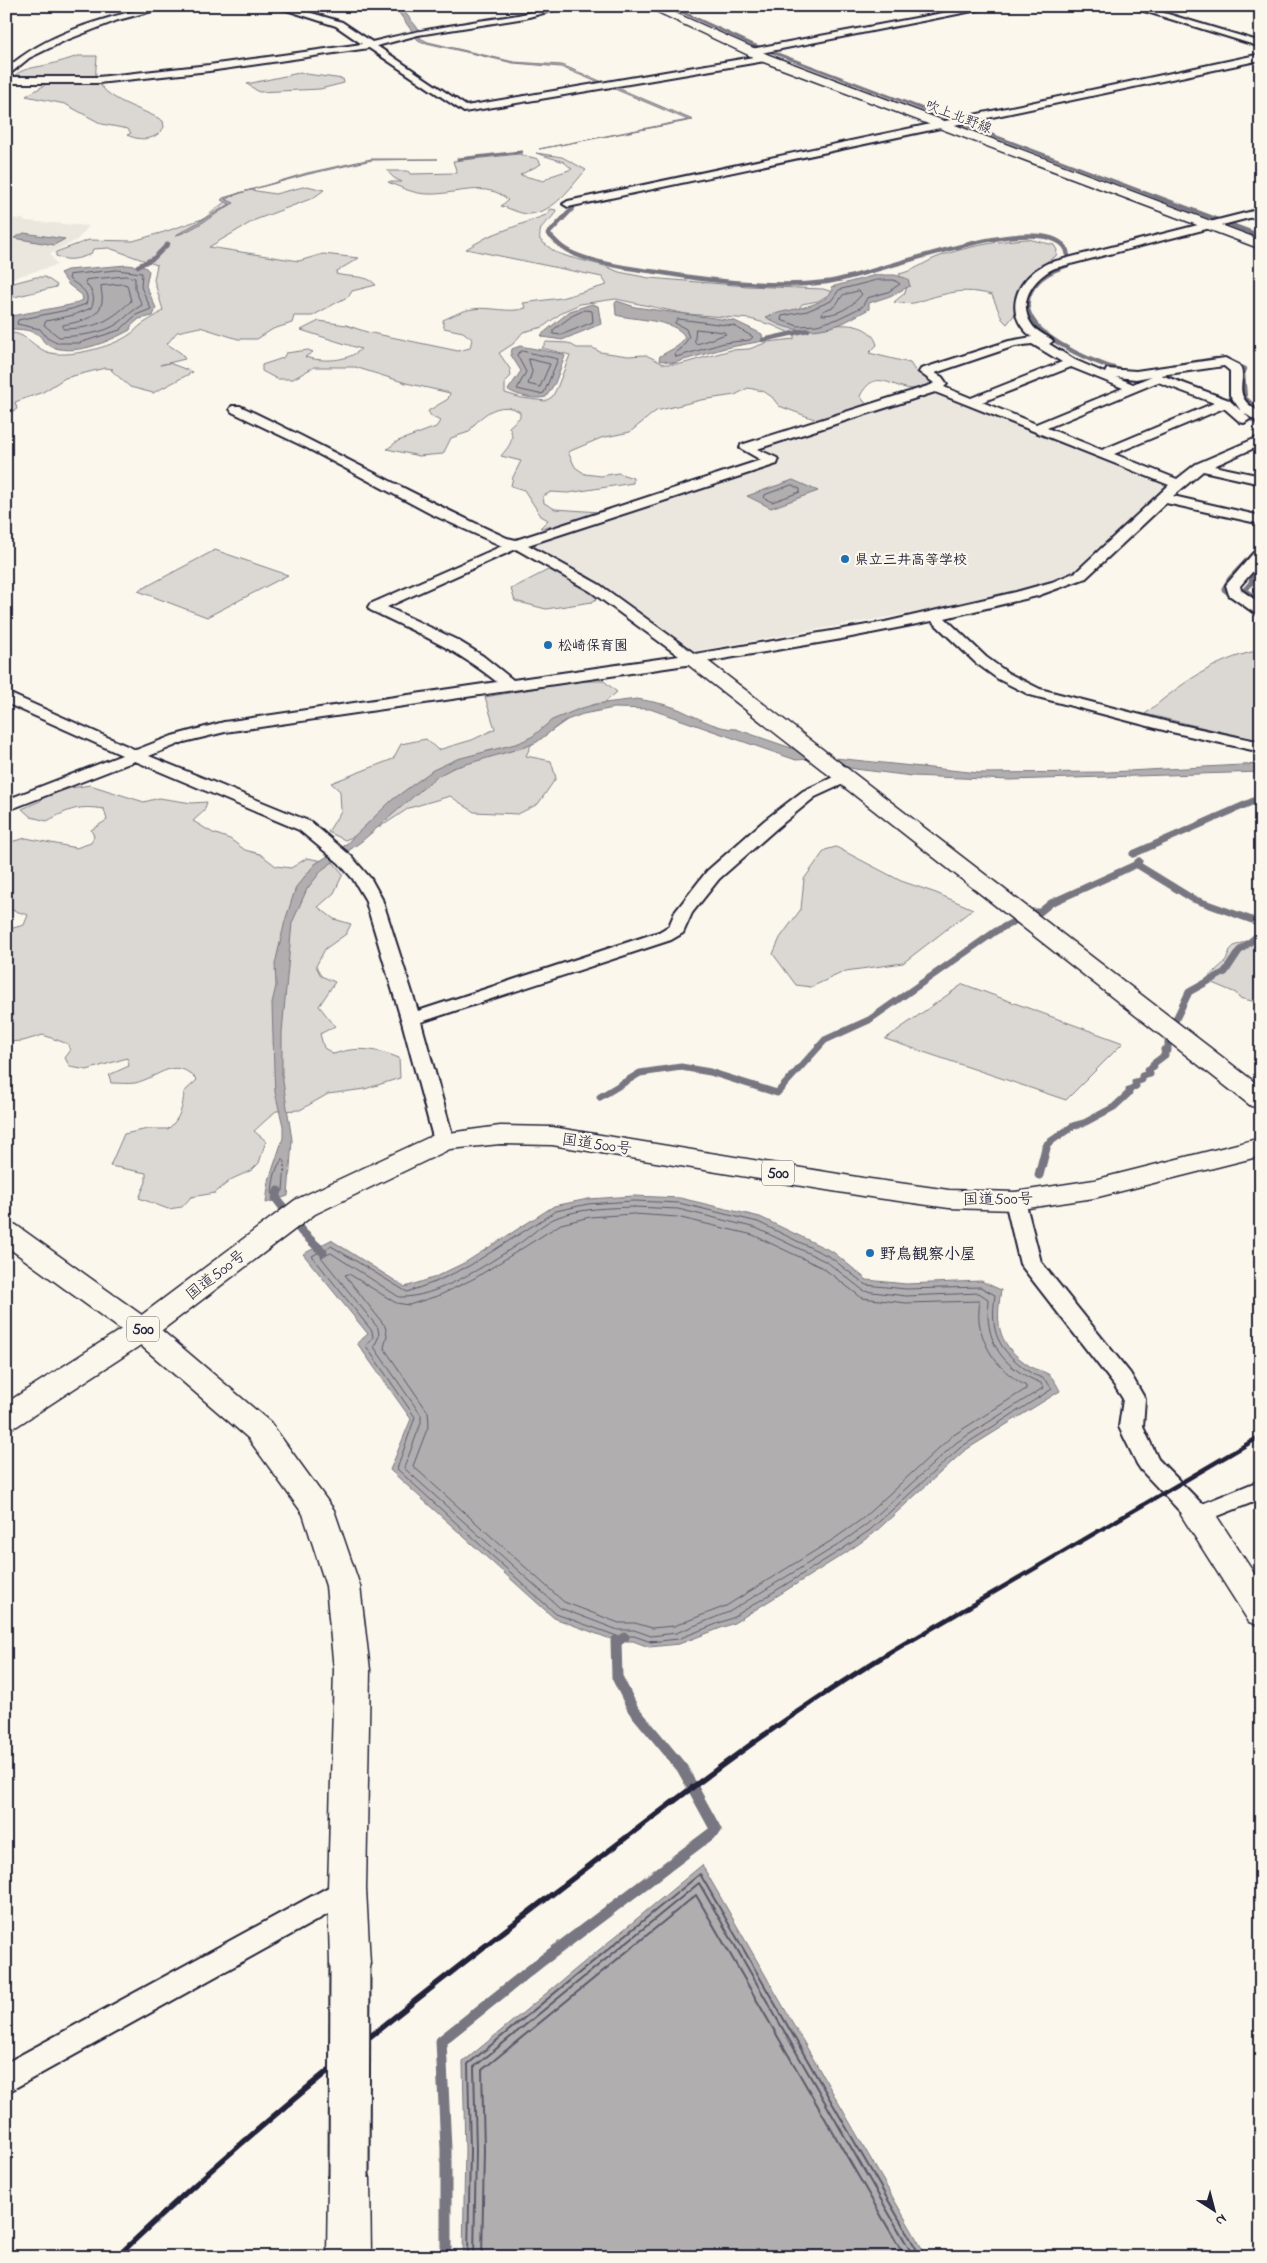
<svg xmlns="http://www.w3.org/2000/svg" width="1267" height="2263" viewBox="0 0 1267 2263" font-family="'Indie Flower','Klee One',sans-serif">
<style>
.built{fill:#ebe7df}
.green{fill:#dbd8d3;stroke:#7e7d87;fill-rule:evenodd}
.water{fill:#b1aeb0;stroke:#787681}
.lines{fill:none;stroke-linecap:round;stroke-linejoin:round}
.shore-far1{stroke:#5b5a6a;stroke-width:1}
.shore{stroke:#5b5a6a;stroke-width:2}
.stream-far5{stroke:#787681;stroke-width:3}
.stream-far4{stroke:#787681;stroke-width:4.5}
.stream-far3{stroke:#787681;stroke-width:5.5}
.stream-far2{stroke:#787681;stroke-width:7}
.stream-far1{stroke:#787681;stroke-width:9}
.stream{stroke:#787681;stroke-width:11}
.street-casing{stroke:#22223b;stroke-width:4}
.secondary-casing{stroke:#22223b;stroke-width:3}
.highway-casing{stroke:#22223b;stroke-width:3}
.street{fill:#fbf7ec;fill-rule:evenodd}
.secondary{fill:#fbf7ec;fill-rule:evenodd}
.highway{fill:#fbf7ec;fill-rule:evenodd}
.rail-far1{stroke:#22223b;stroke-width:4.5}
.rail{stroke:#22223b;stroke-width:5.5}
.secondary-bridge-casing{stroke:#22223b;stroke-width:43;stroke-linecap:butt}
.secondary-bridge{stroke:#fbf7ec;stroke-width:39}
.poi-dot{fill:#1f6fb2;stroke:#fbf7ec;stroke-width:2}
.labels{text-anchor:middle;stroke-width:4.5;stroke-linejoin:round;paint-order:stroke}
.far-street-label{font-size:14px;fill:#22223b;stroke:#fbf7ec}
.far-poi-label{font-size:14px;font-weight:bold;fill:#22223b;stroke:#fbf7ec;text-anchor:start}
.shield{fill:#fbf7ec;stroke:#636270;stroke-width:1}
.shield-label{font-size:15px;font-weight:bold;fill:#22223b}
.street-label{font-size:16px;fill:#22223b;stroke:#fbf7ec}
.poi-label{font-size:16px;font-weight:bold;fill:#22223b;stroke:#fbf7ec;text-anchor:start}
</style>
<rect width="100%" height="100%" fill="#fbf7ec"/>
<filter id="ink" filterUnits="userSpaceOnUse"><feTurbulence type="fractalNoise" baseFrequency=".02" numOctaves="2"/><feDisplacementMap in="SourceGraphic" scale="10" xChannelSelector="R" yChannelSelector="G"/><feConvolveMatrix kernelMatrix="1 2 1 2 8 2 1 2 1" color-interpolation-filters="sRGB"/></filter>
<g filter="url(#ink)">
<g class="built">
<polygon points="6,218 22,219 26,221 89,226 77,240 50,254 57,265 6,280"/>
<polygon points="930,391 1161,482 1165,486 1070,574 1049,583 975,602 695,651 606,588 529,544 531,542 779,462 754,448"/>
</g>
<g class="green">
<path d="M78,56H97C97,62 95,71 96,76C103,101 143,108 163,121L164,127C156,141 140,141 127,135L131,133L128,129L102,124L65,104L26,96L45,85L38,79H11C21,67 37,68 51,64C60,62 69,59 78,56Z"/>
<polygon points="299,73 343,79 344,83 320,89 259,92 247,84"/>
<path d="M536,153L562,157L586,170C570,187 555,213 528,214C520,214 509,208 501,206L508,200C488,180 454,195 429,194C414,194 402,188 388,182H402L394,178L387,171H408L410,174L457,173L453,161L519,154L538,159L541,164L520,175L544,181L551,176L572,169L564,162Z"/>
<path d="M307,186L324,190L313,198L255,220L209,247L299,261L323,254L359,258L337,271L336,274C349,278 367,274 376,285L352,291L349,296L312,316H294L292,323L273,329L257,339H238L200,327L177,332L167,344L181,353L185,359L160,365L169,363L193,372L153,393L130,387L111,370L113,369L105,368L65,378L43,392L15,402L17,409L6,414V333C25,331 32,346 47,352C67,359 112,347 129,335C134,332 137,328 141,325C149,319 156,317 163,310L154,280L157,265L109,248L93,249L91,254C78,259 69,262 56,256V252L89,240L133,241L164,232L205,218L232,196L250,190L275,194Z"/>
<path d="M551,209L556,210C551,225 538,220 540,240L555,252L569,257L605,266L619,272L649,278L747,286L823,289L833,292L818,301L802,304L798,310L822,327C841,323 871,322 877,345L869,353L910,363L916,372L931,379V386C924,387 917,389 911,389C888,386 875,368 860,396L867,405L831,418L817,420L779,406L772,397L763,391L748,388L735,395L701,400L656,411L630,432L601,438L568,452L575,467L585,474L601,476L618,473L633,478V483L568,493L551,492L543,496L544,503L555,509L600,512C580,523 562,526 540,528L548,520L541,516L524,490L511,486L513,477L521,461L501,456C509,446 516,439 509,427L520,417V412C500,399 479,416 469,432L451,438L443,454L419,456L387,449L398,441L436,427L440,421L431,416L428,411L448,399L450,393L406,383L355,367H314L293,379H277L262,371V365L283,358L286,353L308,350L313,352L305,357C322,362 348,362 361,349L301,330L319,321L346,325L367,332L458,351L470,348L472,339L463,332L444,328L443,320C452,316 463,310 473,309C490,306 509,314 526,308L523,303L561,298L607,285L602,277L466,249L489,236L546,215ZM616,299L686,314L750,319L772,325L794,335V339L768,342L749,349L731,350L681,364H664L646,355L628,356L600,352L593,348H577L568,343L546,342L542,348L570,355L557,388L552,397L545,401L522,398L505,393V382L511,376L510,369L499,353L513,344L523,332L543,327L564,311L580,304Z"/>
<path d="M1028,239L1054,245L1057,250L1056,256C1033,271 1009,282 1015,314L1007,324L1002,319L992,295C974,290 959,290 941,295C922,299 915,307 894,302L905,293L907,286L899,274C913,271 922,264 935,258C959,248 1002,240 1028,239Z"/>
<polygon points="36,277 45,277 57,285 56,287 14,297 6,295 6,285"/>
<polygon points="215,550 288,575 207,617 138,591"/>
<path d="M548,570C572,570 585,569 601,588L600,596L592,602L546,609L515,601L511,589Z"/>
<path d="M1261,650V741L1145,714C1181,684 1214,659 1261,650Z"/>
<polygon points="579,681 604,681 617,692 604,703 577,713 531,745 526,756 551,761 556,778 538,804 518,814 474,812 450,796 409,808 385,824 345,840 328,832 341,811 340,791 331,783 393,759 401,744 426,739 438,750 472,740 495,729 485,697"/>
<path d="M90,785L144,802L159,798L192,803L207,802L204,811L193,821L213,833L230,839L245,850L260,854L276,866L291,868L307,858L334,863L343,874L334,893L318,907L334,919L351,924L346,934L325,949L316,966L321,976L335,982L319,1006L335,1026L320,1034L324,1048L334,1054C356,1046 377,1049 399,1058L400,1078L365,1089L328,1094L300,1110L276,1111L254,1131L266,1141L259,1163L252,1170L232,1179L215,1193L191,1197L182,1207L168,1209L139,1198L146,1182V1173L110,1166L124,1134L148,1129H168C180,1119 183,1107 184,1092L197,1080C175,1055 160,1077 135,1083C128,1084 119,1083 111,1083L109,1075L129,1066L127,1058L87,1070L70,1067L65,1058L70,1051L68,1044L43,1035L23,1041L6,1042V930L24,925L28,915L6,908V843L26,838L76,848L91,843L94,836L91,830L107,820L104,809C78,805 70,809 47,821L31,817L22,809L40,801L45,796L71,788Z"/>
<polygon points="836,847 901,881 936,893 973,909 903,963 846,971 811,987 796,985 773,954 780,938 801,909 804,879 825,850"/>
<polygon points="1261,935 1261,1003 1239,998 1236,993 1205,980 1226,961 1230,950 1234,946"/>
<polygon points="963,984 1123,1043 1066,1100 885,1039"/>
</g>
<g class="water">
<polygon points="403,6 410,6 403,10 420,31 420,38 428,42 514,62 562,65 605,83 602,84 561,67 513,63 422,42 418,40 397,10"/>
<polygon points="613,86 693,120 539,149 688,120 610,87"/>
<path d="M371,159H438L372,160L309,174L239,193L225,199L234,203C219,211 190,233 176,235L230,204L221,200L223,198L307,173Z"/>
<polygon points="24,233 65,239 54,245 14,238"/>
<path d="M127,265L145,267L149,271L146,286L156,308L153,316L139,319L131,326L130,330C108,342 72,358 48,345C42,342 42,336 37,334C29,329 16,329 6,329V317L70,305L83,300L82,295L69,285L60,273L67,270Z"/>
<path d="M876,275H895L908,279L910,286L890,296L869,303V309C861,313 853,318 845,322C820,333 788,334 766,317C786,308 820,310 833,290L831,287Z"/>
<path d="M617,301L635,307L735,321L762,334L763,341L725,348L674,363L659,360L660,356L678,346L685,337C676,319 633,320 616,315L615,303Z"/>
<polygon points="592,304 598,306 601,324 562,340 543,337 541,335 570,311"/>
<path d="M520,346L563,354L565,356L555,383L546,397C534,400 519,396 508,390L521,371L511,355L512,349Z"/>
<polygon points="793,480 818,491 771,508 747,496"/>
<path d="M637,699C654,702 672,705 687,713C702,720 719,729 736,729L794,749L835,758L979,773L1109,772L1261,764V772L1010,780L912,776L855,769L809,759L796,760L650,709L614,708L583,714L564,721L537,742L525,747L453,768L436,777L362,841L323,869L307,889L292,923L282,1032V1075L292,1140L288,1196L266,1203L269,1180L283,1138V1126L275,1092L274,1071L272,1003L276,986L275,964L285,921L296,887L315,864L344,846L392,800L433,770L457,759L519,743L533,736L552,720L579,709L596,704Z"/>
<path d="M634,1196L680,1198L760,1217L833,1252L867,1280L906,1284L981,1281L1001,1290C995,1327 998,1345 1031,1367C1035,1370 1041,1370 1046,1373C1052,1375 1057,1385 1060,1391L964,1451L873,1534L844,1554L734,1623L679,1644L649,1647L633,1641H616L554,1618L390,1470L411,1419L357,1343L368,1334L303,1254L331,1240L405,1287L433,1278L466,1262L554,1206L588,1199Z"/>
<polygon points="702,1865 927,2257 463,2257 465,2150 463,2062"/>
</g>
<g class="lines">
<g class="shore-far1">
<path d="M117,270L142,273L141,287L151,309L136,315L120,330L79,343H57L47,338L40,329L17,324L18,320L72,309L86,304C91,291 78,286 69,279L70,275Z"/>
<path d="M126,276L135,278V289L142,305C133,310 127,316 120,322C105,334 77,336 59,337L44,325L46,321L74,315L91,308C96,298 93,291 85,283L86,280Z"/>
<polygon points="877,280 894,280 900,284 888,292 867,298 862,307 837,319 817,325 798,326 781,320 782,316 807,311 831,301 839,290"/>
<path d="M124,284L127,285L131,301C108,323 95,328 63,329V325C77,322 99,319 102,302C103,297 101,291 101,286Z"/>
<path d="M859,291L862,294C852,307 838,315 822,315L823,311L835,306L843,295Z"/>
<polygon points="585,310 592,311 593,322 561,335 553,334 553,330 572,316"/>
<polygon points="678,319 734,326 753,337 750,340 724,343 676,357 675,353 681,349 689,337 686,329 675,323"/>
<polygon points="696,329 724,332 726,334 697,344 695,342"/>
<polygon points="522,351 558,359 544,393 539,394 517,389 526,372 517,355"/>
<polygon points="529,359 550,364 540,387 528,384 532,372"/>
<polygon points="792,485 800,489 800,492 772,502 764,498 765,495"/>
<path d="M283,1159L285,1162L283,1191L274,1195L272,1193C273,1182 275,1166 283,1159Z"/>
<path d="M634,1201L679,1203L758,1222L830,1257L866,1285L906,1289L980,1287L995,1295C990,1333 997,1348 1028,1371C1040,1380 1042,1373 1052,1389L961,1447L870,1530L841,1550L732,1618L678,1639L651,1642L634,1636H617L556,1614L397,1469L415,1417L366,1346L373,1337L372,1331L312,1256L331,1246L407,1292L435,1282L469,1266L556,1211L588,1204Z"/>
<path d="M634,1207L678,1209L756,1228L827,1262L864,1291L906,1296L979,1293L988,1299C985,1342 1001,1367 1041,1383L1043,1388L957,1442L866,1525L838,1545L729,1612L676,1633L651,1636L634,1630H618L560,1608L404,1468L421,1423V1415L374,1347L379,1336L378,1328L321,1257L331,1253L399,1297C435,1299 488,1264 517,1245C531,1236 542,1223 558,1217C582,1208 609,1208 634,1207Z"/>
<path d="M634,1214L677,1217L753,1235L823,1268L862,1298L906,1303L979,1301C980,1308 978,1314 979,1321C983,1350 1001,1372 1026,1386V1389L952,1436L862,1519L834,1539L726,1606L674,1626L652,1628L635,1623H619L564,1602L413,1466L429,1424L428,1412L384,1348L387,1335L385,1326L345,1275L349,1274L396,1303L409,1305L440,1295L475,1278L561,1224L590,1217Z"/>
</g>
<g class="shore">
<polyline points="650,1641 656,1641"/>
<polyline points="468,2257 470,2150 468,2064 700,1874 921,2257"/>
<polyline points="474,2257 476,2150 474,2067 699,1883 914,2257"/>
<polyline points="482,2257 484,2150 482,2070 696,1895 905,2257"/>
</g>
<g class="stream-far5">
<polyline points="669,6 756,46 1159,198"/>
<polyline points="458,159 521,152"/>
</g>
<g class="stream-far4">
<polyline points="1155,196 1261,236"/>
<path d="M572,205L573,208L548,234C553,238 557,243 562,247C582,262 632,269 657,272C710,281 773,289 827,282C871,277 1035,209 1065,247C1069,253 1068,258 1068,265C1053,270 1039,276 1031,291C1009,332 1098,364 1126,372"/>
<polyline points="138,266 154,258 168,244"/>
<polyline points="763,340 808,330"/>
<polyline points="1172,366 1216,359 1245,369 1243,374 1245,398 1261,413"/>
<polyline points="1231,401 1261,427"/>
</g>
<g class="stream-far3">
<polyline points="1261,546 1230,579 1224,589 1261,617"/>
<polyline points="1261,571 1252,578 1251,583 1245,590 1261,602"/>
</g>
<g class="stream-far2">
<polyline points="1133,854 1256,800 1261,795"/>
<polyline points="1136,864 1193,899 1252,920"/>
<polyline points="600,1097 640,1073 681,1067 710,1072 777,1093 825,1040 869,1020 996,931 1032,912 1040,912 1051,903 1135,865 1139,861"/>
<polyline points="1046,1149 1047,1144 1073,1126 1084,1123 1114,1107 1129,1093 1129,1090 1136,1086 1135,1082 1142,1080 1142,1076 1150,1074 1147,1070 1154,1067 1153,1064 1165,1055 1164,1050 1168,1050 1168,1042 1175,1021 1189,992 1225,972 1239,951 1261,933"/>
</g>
<g class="stream-far1">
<polyline points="1039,1175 1046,1148"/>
<polyline points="278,1191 276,1198 302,1232 323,1252"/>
<polyline points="616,1643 625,1637"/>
</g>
<polyline class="stream" points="446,2257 446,2149 441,2041 543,1960 716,1830 682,1768 633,1709 617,1677 616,1641"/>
<g class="street-casing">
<g id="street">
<path d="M155,6H171L118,20L64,41L29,58L6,77V69C46,33 104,18 155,6Z"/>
<path d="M274,6H288L342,22L372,42C418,30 465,23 512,16C531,13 549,6 569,6L525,18L418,35L377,46L466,106L765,55L769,58L765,61L464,112L369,48L209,71L98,83H6V77H98L209,65L362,44L336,26Z"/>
<polygon points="980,6 998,6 751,55 747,52 751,49"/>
<polygon points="1128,6 1141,6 1261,42 1261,47"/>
<polygon points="1261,54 1261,60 568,207 563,204 568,201"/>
<path d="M1261,209V215L1055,268C1034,277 1016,302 1032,325C1036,331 1045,335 1051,339L1053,341L1049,344L1075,360L1105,373L1107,369L1136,371L1225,358L1239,365C1246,376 1238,386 1243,397C1246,404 1255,409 1261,414V424L1244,413L1250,419L1244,423L1240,422L1224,408L1114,454L1177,479L1196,464L1261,436V445L1214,466L1261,476V484L1203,471L1173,496L1261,516V524L1166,503L1086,578L1037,596L945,618L986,657L1008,673L1040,689L1168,722L1261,742V752L1167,731L1030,695L998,679L976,663L932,621L836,640L693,664L225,732L184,742L149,756L311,822L351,856L371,879L382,899L418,1011L659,932L669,926L675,912L707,871L765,820L803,791L840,774H852L854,777L852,780L815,797L777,828L719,879L692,913L683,933L671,940L421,1022L454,1141L451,1145L444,1147L437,1145L434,1141L402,1022L365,899L353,879L339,863L299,830L135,761L6,811V800L122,755L6,703V692L136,750L172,736L224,722L497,682C456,649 416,632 370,610L368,607L370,604L502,546L431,514L307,448L232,412L230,409L232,406H240C330,449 417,497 507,538L516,540L761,460L740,448L741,445L931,385L934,383L919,372L921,369L1009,341L1032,337C1001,313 1017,277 1048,263ZM1032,344L1062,362L971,398L944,387L947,384L942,377L935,373L1015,346ZM1224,366L1230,371V395L1241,411L1229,400L1161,375ZM1071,367L1123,388L1036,424L982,402ZM1152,376L1133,384L1116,377L1136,379ZM1158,382L1214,403L1102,450L1047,428ZM935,392L1169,485L1076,572L1052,582L1016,592L885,622L695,654L600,585L528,545L777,464L778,461L777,458L757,449ZM516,549L590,591L679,656L513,680L483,656L457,640L387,607Z"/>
<polygon points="1261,549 1261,562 1240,586 1241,590 1261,604 1261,615 1256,614 1229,595 1226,585 1256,550"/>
<polygon points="1015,1194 1022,1196 1025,1201 1041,1262 1130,1373 1145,1399 1143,1427 1158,1459 1202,1504 1261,1480 1261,1499 1198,1524 1189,1521 1141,1470 1137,1464 1119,1427 1123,1399 1114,1385 1020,1264 1005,1201 1008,1196"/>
<polygon points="347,1877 357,1880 361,1889 357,1898 6,2093 6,2063"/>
</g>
</g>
<g class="secondary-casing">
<g id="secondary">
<polygon points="645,6 660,6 769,55 1261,240 1261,249 761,61"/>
<polygon points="693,653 700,655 1261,1087 1261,1108 1251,1106 686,663 683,659 686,655"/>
<polygon points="6,1222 16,1225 153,1323 270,1422 334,1510 360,1586 370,1670 366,1889 370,1964 364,1977 350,1982 336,1977 330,1964 328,1889 334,1670 326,1586 303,1514 248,1438 131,1337 6,1246"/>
<polygon points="1198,1502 1210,1506 1261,1584 1261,1626 1249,1622 1181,1515 1186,1506"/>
<polygon points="349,2157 364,2163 370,2178 371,2257 327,2257 328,2178 334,2163"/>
</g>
</g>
<g class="highway-casing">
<polygon id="highway" points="500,1126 552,1127 863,1178 949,1190 1015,1192 1094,1180 1261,1138 1261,1156 1094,1198 1015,1210 949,1208 863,1196 552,1145 500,1144 450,1149 315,1214 153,1337 17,1426 6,1429 6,1403 131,1323 295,1200 434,1135"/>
</g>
<use href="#street" class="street"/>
<use href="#secondary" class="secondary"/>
<use href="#highway" class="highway"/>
<polyline class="rail-far1" points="907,1643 1261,1436"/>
<path class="rail" d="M117,2257C254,2125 404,2008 555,1892C670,1804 784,1714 909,1641"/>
<g class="secondary-bridge-casing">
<polyline id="secondary-bridge" points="349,2178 350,1964"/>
</g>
<use href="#secondary-bridge" class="secondary-bridge"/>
</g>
</g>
<g class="poi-dot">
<circle cx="845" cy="559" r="5"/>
<circle cx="548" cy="645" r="5"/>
<circle cx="870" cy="1253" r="5"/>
</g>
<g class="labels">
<g class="far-street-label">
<text transform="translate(959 116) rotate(21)" y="5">吹上北野線</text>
</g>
<g class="far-poi-label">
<text x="855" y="564">県立三井高等学校</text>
<text x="558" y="650">松崎保育園</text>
</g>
<g class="shield">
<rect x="762" y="1160.5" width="32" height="25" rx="4"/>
<rect x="127" y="1316.5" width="32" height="25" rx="4"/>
</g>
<g class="shield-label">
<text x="778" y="1178">500</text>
<text x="143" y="1334">500</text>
</g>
<g class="street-label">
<text transform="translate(597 1143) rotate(8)" y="6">国道500号</text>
<text transform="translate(998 1198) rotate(-1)" y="6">国道500号</text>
<text transform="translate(215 1274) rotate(-38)" y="6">国道500号</text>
</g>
<g class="poi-label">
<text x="880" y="1259">野鳥観察小屋</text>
</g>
</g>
<rect width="1267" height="2263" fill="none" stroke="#fbf7ec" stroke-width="25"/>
<rect x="12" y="12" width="1242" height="2238" fill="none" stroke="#22223b" stroke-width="2" filter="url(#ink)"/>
<g transform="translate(1214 2210) rotate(144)" stroke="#fbf7ec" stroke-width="4" paint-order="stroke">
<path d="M0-4L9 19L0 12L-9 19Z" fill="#22223b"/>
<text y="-8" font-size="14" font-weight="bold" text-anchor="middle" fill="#22223b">N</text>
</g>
</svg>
